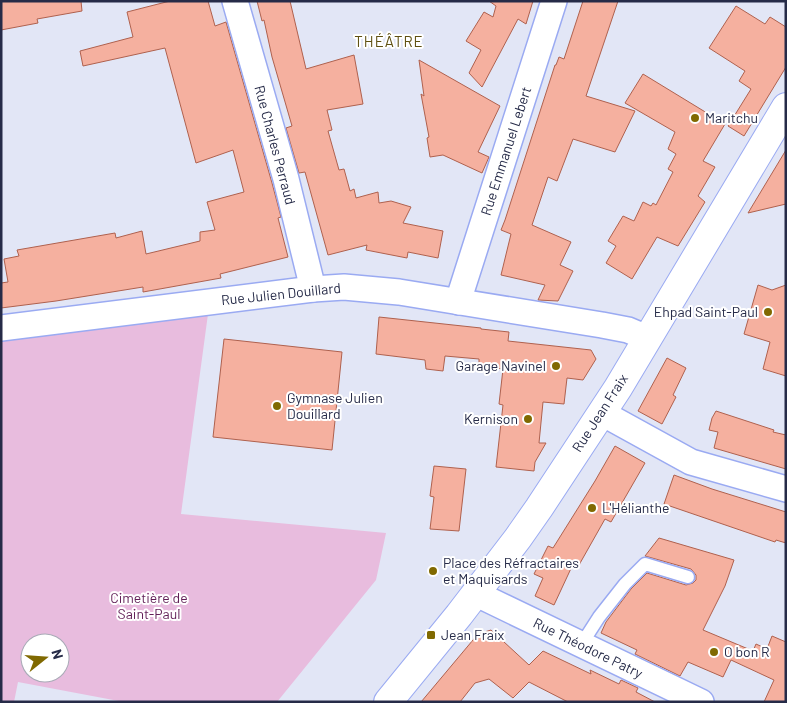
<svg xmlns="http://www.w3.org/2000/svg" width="787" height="703" viewBox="0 0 787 703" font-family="Barlow,sans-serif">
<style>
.green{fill:#e8bcde;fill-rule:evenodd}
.building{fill:#f5b09f;stroke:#af614e}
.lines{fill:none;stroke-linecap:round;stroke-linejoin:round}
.lane-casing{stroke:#9aaaf2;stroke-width:15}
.street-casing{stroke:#9aaaf2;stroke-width:28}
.secondary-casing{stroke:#9aaaf2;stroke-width:30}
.lane{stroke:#fff;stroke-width:12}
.street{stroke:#fff;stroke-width:25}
.secondary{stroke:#fff;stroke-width:28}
.poi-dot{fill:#806901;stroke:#fff;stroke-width:2}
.labels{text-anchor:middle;stroke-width:4;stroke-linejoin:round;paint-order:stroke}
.poi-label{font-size:14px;fill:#262b48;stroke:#fff;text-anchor:start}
.street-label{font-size:14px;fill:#262b48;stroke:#fff}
.park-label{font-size:14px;fill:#601e56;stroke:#fff}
.neighbourhood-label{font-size:15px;letter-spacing:1px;fill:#5f5012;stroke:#fff}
</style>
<rect width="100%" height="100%" fill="#e2e6f6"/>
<path class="green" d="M208,314L181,514L386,533L376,580L277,702H124L18,682L14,702H1V341ZM30,643H60V673H30Z"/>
<g class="building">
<polygon points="1,1 81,1 82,11 37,19 38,23 1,30"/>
<polygon points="170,1 208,1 215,26 226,22 272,183 281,217 278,218 288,257 220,274 221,278 143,292 143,287 56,301 1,308 1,283 8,282 4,259 19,256 17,250 115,233 116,238 142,231 146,254 200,241 200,232 215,230 207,202 244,192 233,150 196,163 165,48 83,66 80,51 133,37 127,12"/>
<polygon points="257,1 290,1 306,69 354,55 363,104 327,110 332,130 328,131 339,170 344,169 350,191 354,189 356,198 378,192 379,203 391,201 411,207 403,223 443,231 438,258 408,252 407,258 366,250 367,245 328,255 305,172 299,173 286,128 292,126 272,57 264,20 262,21"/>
<polygon points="489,1 533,1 526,24 518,19 482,87 469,73 481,50 466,41 484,12 493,17 496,6"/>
<polygon points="583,1 618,1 586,96 635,111 615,152 573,139 557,181 548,177 532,225 571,242 560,265 573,271 558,301 538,300 545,285 501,275 511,234 501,230 505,220 555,65 556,65 559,57 564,59"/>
<polygon points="736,6 765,24 770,17 786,27 786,67 744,136 728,126 751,89 739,81 745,71 709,48"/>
<polygon points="419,60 500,106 478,152 489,157 482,173 443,155 430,157 427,138 429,137 421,94 424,96"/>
<polygon points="643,74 725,124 703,161 715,167 698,196 705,202 678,246 657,237 632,279 606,263 616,246 608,241 623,216 634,221 643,202 651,206 653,203 656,205 673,172 668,169 676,154 668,149 675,132 625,103"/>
<polygon points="786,150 786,204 748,213"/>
<polygon points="758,285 772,290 786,285 786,376 763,369 770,342 744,334"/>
<polygon points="379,317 481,328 481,329 509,332 508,341 591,350 596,359 583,380 567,378 564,404 543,402 539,443 546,443 535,462 534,471 496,467 503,405 499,404 503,369 479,366 479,359 445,356 443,371 426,369 425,360 376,354"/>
<polygon points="224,339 342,352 332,450 213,437"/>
<polygon points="667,358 686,368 673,395 676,397 662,424 638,411"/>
<polygon points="716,411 774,430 773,432 786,435 786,469 714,448 718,432 709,430 712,418"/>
<polygon points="615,446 645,463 611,522 605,519 579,565 574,562 554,605 535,596 543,578 534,574 548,546 553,548 595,481"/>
<polygon points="434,466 466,469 459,531 430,529 434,497 430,496"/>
<polygon points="674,475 712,489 786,512 786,543 776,540 775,542 664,504"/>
<polygon points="659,538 734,560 725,586 703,630 753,651 756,644 767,649 772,636 786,642 786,702 764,702 774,680 731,660 723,677 688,662 680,676 635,654 637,650 601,633 606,622 631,589 647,573 686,585 693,583 696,580 696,575 691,569 645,556"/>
<polygon points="491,630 529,665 543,651 591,674 590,670 619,684 621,680 638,688 636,692 655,702 568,702 529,682 513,698 489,679 475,683 460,702 421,702 478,634"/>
</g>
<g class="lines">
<g class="lane-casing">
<polyline id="lane" points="581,645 599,617 625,584 645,564 688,577"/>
</g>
<g class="street-casing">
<g id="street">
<polyline points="235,1 286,179 313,289"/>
<polyline points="459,302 461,292 554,1"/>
<polyline points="1,328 313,289 344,287 399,292 602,325 628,330 647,338"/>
<polyline points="602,413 691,462 786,489"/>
<polyline points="477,591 487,599 701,702"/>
</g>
</g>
<g class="secondary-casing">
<polyline id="secondary" points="388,702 459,615 518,538 539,508 618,388 786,107"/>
</g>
<use href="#lane" class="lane"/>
<use href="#street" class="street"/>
<use href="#secondary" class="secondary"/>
</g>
<g class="poi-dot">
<circle cx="695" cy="118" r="5"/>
<circle cx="768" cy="312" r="5"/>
<circle cx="556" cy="366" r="5"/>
<circle cx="277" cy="406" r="5"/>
<circle cx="528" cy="419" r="5"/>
<circle cx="592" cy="508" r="5"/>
<circle cx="433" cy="571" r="5"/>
<rect x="426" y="630" width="10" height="10" rx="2.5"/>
<circle cx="714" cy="652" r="5"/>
</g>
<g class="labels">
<g class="poi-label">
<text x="705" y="123">Maritchu</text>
<text x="758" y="317" text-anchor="end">Ehpad Saint-Paul</text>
<text x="546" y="371" text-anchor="end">Garage Navinel</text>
<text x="287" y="403">Gymnase Julien<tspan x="287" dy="16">Douillard</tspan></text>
<text x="518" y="424" text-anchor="end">Kernison</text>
<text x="602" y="513">L'Hélianthe</text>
<text x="443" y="568">Place des Réfractaires<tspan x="443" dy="16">et Maquisards</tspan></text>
<text x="441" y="640">Jean Fraix</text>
<text x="724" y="657">O bon R</text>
</g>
<g class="street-label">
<text transform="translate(275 145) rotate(75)" y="5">Rue Charles Perraud</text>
<text transform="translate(506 151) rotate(-72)" y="5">Rue Emmanuel Lebert</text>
<text transform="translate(281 294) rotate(-6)" y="5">Rue Julien Douillard</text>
<text transform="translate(600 413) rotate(-57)" y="5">Rue Jean Fraix</text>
<text transform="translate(588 648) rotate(26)" y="5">Rue Théodore Patry</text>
</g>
<g class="park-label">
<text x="149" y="603">Cimetière de<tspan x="149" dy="16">Saint-Paul</tspan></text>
</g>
<g class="neighbourhood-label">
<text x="389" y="47">THÉÂTRE</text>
</g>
</g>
<rect width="787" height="703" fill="none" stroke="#262b48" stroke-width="5"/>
<g transform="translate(45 658) rotate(73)"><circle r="24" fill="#ffffff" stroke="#a8aab6"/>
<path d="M0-4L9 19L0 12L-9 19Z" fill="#806901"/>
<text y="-8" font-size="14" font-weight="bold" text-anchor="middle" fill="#262b48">N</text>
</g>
</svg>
